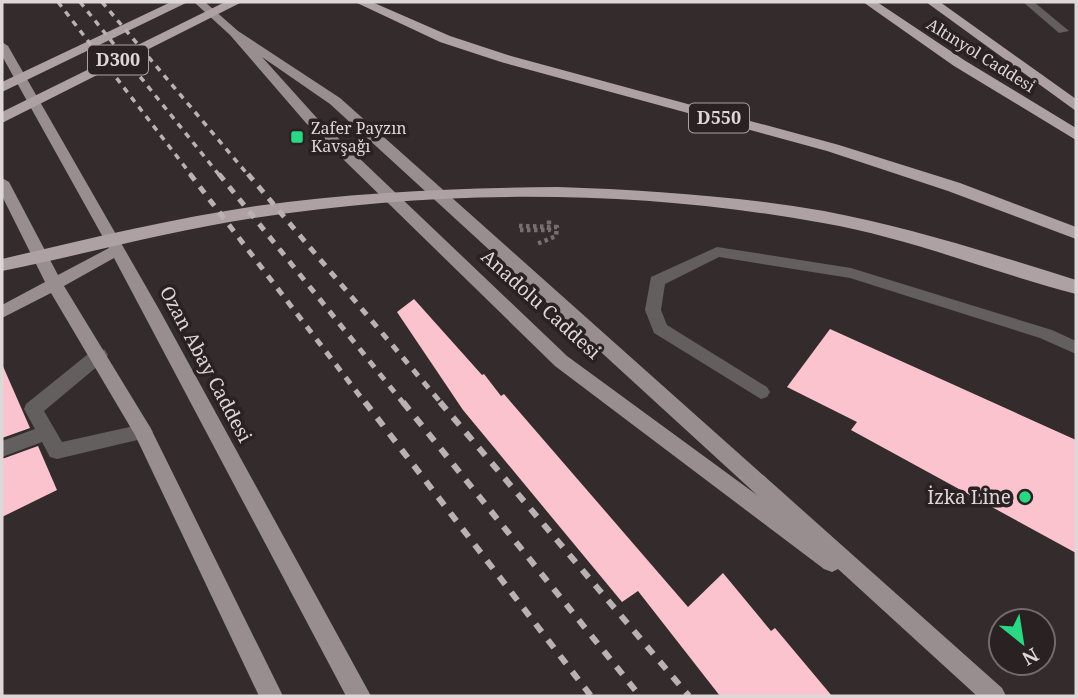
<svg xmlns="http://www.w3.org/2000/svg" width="1078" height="698" viewBox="0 0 1078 698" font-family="'Noto Serif',serif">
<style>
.building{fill:#fbc3ce}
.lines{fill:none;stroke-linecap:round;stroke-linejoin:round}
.path{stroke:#776e70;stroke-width:4.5;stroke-dasharray:3.5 3.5;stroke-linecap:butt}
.minor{fill:#635f5f;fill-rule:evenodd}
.major{fill:#988e90;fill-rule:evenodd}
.highway{fill:#ada1a3;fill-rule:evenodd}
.rail-far2{stroke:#b9b1b3;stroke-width:3.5;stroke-dasharray:6 6;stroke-linecap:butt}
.rail-far1{stroke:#b9b1b3;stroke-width:5;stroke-dasharray:8 8;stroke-linecap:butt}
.rail{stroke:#b9b1b3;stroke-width:6;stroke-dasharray:10 10;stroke-linecap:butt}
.poi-dot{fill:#2ad884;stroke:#2a2123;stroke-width:2.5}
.labels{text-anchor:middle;stroke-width:7;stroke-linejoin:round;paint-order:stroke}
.far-street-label{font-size:16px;fill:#ded7d8;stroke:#2a2123}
.far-poi-label{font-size:16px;fill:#ded7d8;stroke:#2a2123;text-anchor:start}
.shield{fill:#2a2123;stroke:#a8a0a2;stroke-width:2}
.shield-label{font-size:18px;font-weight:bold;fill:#ded7d8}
.street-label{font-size:19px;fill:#ded7d8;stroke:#2a2123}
.poi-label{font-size:19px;fill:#ded7d8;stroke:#2a2123;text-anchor:end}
</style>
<rect width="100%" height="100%" fill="#342b2d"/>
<g class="building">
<polygon points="414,299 482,375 484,374 501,396 504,394 688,607 723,573 771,631 775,628 832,696 720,696 638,591 622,602 463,410 397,312"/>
<polygon points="830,329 1076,440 1076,553 851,430 857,422 787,387"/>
<polygon points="2,364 30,428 2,438"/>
<polygon points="38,446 57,490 2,517 2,459"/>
</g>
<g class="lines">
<g class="path">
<polyline points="519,226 557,227 556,236 537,244"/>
<polyline points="520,230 549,230 549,219"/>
</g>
<g class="minor">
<polygon points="1023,2 1034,2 1069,31 1059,33"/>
<polygon points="717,247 851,268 1052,330 1076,341 1076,354 1040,338 850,278 719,257 665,284 661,310 667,325 767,387 770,392 767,397 761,399 654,333 645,310 651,277"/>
<polygon points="99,349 105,350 108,355 105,360 44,411 62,442 143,424 150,427 153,432 150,437 57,459 50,457 42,442 2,457 2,441 35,429 24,409 26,404 93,350"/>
</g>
<g class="major">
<path d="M194,2H205L238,31L340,98L1002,688L1006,696H977L838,569L832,572L824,569L555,366L306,123L230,35ZM262,57L330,104L757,495L567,356L316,117Z"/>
<polygon points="2,42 8,46 160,311 371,696 346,696 114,258 64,286 150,427 283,696 259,696 135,435 51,293 2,318 2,305 45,282 2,196 2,178 9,182 58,275 109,248 2,56"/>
</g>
<g class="highway">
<polygon points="171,2 188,2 2,92 2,82"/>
<polygon points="225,2 242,2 2,123 2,112"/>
<polygon points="355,2 372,2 450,36 511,56 839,145 960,183 1076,227 1076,239 948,191 827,151 501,62 440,42"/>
<polygon points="863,2 877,2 964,60 1076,128 1076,140 954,66"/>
<polygon points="926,2 940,2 1076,99 1076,111"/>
<path d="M558,187C647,190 736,196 824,211C909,227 993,254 1076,280V294C991,272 910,238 823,223C637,189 441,189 254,218C169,231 86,254 2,271V259C86,239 171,219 256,206C356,192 457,188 558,187Z"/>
</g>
<g class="rail-far2">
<polyline points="58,2 192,176"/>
<polyline points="80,2 220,176"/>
<polyline points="102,2 249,176"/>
</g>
<g class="rail-far1">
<polyline points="190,174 366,404"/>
<polyline points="219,174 404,404"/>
<polyline points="248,174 442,404"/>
</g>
<g class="rail">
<polyline points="365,402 591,696"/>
<polyline points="403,402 640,696"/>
<polyline points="440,402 689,696"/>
</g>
</g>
<g class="poi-dot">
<rect x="290" y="130" width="14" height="14" rx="3.5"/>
<circle cx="1025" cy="497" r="7"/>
</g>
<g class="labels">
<g class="far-street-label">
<text transform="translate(981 55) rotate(32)" y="6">Altınyol Caddesi</text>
</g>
<g class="far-poi-label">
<text x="311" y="134">Zafer Payzın<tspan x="311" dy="18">Kavşağı</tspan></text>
</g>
<g class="shield">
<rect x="88" y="45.5" width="60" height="29" rx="5"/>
<rect x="689" y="103.5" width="60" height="29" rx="5"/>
</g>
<g class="shield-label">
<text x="118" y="66">D300</text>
<text x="719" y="124">D550</text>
</g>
<g class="street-label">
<text transform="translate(541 304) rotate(42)" y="7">Anadolu Caddesi</text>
<text transform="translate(206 364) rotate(62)" y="7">Ozan Abay Caddesi</text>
</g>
<g class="poi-label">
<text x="1011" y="504">İzka Line</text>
</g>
</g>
<rect width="1078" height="698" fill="none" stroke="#ded7d8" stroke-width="7"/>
<g transform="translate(1022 642) rotate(150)"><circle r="33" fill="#2a2123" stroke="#726a6b" stroke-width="2"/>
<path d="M0-5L12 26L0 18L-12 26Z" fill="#2ad884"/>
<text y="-10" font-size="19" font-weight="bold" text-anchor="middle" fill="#ded7d8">N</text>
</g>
</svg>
